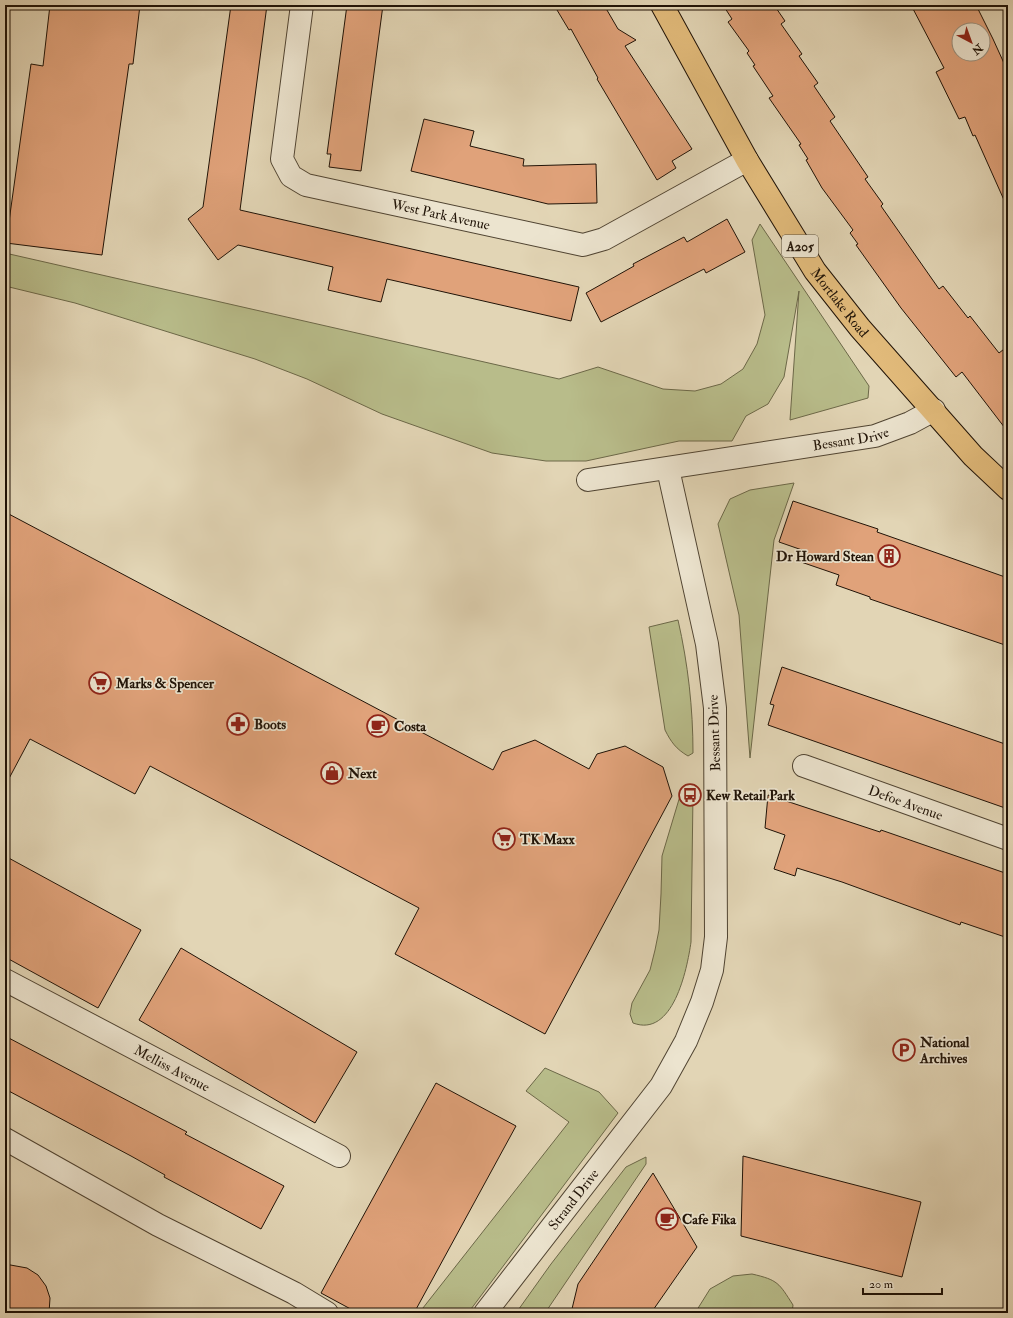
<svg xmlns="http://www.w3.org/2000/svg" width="1013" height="1318" viewBox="0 0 1013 1318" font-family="'IM FELL Double Pica',serif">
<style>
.green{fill:#b8bc8a;stroke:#6c6848}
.building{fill:#e0a27a;stroke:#201307;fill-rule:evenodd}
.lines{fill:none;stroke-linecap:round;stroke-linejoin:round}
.minor-casing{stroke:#504432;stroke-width:24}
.trunk-casing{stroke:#201307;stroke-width:24}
.minor{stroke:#ece4cf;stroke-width:22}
.trunk{stroke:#e1ba7a;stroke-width:22}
.labels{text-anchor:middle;stroke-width:3.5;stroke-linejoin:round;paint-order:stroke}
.shield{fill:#ece4cf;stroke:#5d5243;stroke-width:1}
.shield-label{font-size:13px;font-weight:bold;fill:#201307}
.street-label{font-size:14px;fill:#201307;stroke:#ece4cf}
.poi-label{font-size:14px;font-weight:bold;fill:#201307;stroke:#ece4cf;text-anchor:start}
</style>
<rect width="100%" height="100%" fill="#e2d5b5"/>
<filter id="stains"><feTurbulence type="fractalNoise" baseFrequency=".005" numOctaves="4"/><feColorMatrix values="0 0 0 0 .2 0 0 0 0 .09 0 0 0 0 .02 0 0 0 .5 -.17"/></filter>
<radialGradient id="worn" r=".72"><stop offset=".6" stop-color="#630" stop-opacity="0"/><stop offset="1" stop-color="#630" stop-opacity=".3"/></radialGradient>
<g class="green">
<polygon points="760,224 869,386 868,398 790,420 799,291 784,377 768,404 746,416 732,441 679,441 586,461 546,461 492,453 382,414 307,379 255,359 75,303 5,286 5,253 559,379 598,367 663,389 695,391 721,384 743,369 757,344 765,315 752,240"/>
<polygon points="794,483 774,540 750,758 739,615 718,524 730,499 750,490"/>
<path d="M678,620C688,664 693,708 693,753L688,756C676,749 671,742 665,730L649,627Z"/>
<path d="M687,792L693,794L691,942C687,970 673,1038 633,1023L630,1014L632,1003L650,970L655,950L659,930L661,894L662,856L680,796Z"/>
<polygon points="545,1068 599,1092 618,1113 468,1313 419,1313 569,1122 526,1091"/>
<polygon points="646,1157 646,1164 545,1313 516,1313 551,1264 626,1167"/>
<path d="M752,1274C778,1280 779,1283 793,1305L792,1313H695L710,1289L733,1276Z"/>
</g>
<g class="building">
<polygon points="50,5 140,5 133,64 129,64 102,255 6,243 31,64 43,66"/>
<polygon points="231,5 267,5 240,210 579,287 571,321 387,279 381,302 363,298 328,290 333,267 238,245 218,260 188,219 203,207"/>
<polygon points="347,5 383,5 361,171 329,167 331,154 327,154"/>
<polygon points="554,5 604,5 618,29 636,40 625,46 692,149 672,161 676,168 657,180 597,79 598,78 571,29 569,30"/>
<polygon points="723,5 774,5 785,21 781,24 802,54 799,56 818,83 814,86 835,117 830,121 868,177 865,179 883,204 881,206 939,289 943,286 968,318 970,316 999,353 1008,346 1008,432 962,372 956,377 901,308 856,245 858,244 850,233 853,230 822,188 806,160 808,159 799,145 801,144 769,98 773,96 753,66 755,65 747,53 749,51 728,22 732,19"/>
<path d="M911,5H976L993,39L1008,72V209L975,135L973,136L965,117L959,119L936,72L944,68ZM959,30H983V54H959Z"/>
<polygon points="424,119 474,131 470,146 524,159 523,166 596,164 597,203 548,204 411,171"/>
<polygon points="727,219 745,252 706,273 704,269 601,322 586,293 634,266 633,264 684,237 687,242"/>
<polygon points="793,501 878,529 877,532 1008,578 1008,646 870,599 870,597 836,585 839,575 801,562 805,551 779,542"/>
<polygon points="5,512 493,770 502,752 535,740 589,769 597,754 625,746 663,767 672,796 545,1034 395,954 419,908 150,766 135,794 30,739 5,786"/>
<polygon points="782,667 1008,745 1008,809 768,725 774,705 770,704"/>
<polygon points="768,795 880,832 881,830 1008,874 1008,938 961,922 960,925 842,882 797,868 795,876 774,869 785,835 765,828"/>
<polygon points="5,856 141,930 98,1008 5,957"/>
<polygon points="181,948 357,1052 315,1123 139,1020"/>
<polygon points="5,1036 187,1132 185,1134 284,1186 261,1229 164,1177 165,1175 131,1156 5,1089"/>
<polygon points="436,1083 516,1126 414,1313 358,1313 321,1293"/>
<polygon points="743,1156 921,1202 902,1277 741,1236"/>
<polygon points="653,1173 697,1247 651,1313 571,1313 578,1284"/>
<polygon points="5,1264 27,1268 38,1275 46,1286 50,1298 49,1313 5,1313"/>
</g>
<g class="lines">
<g class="minor-casing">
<g id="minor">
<path id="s1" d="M302,5L282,159L291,176L306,185L583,245L604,239L747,160"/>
<path id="s2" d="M588,480L875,436L910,423L934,410"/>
<path id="s3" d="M804,766L1008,839"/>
<path id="s4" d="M5,980L339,1156"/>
<polyline points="5,1139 158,1225 294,1293 327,1313"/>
<path id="s5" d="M485,1313L661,1086L686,1041L702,1002L712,970L716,937L715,708L707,644L668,469"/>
</g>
</g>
<g class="trunk-casing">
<g id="trunk">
<path id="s6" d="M662,5L747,160L815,271L860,328L973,456L1008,489"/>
</g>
</g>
<use href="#minor" class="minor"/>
<use href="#trunk" class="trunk"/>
</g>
<defs>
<g id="building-ring" transform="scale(1.15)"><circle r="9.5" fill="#ece4cf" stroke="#8f2418" stroke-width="1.5"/><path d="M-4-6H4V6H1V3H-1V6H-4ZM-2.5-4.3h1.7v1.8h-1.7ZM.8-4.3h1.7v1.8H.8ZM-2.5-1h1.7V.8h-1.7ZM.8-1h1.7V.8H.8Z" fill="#8f2418"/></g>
<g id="supermarket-ring" transform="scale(1.15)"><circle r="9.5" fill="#ece4cf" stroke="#8f2418" stroke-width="1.5"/><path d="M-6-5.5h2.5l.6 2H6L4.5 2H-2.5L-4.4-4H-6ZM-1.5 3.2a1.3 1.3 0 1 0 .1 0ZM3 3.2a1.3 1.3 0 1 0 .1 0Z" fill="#8f2418"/></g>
<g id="pharmacy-ring" transform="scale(1.15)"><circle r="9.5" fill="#ece4cf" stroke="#8f2418" stroke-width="1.5"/><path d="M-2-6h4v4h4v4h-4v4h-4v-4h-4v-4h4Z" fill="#8f2418"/></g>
<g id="cafe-ring" transform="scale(1.15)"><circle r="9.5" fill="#ece4cf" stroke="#8f2418" stroke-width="1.5"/><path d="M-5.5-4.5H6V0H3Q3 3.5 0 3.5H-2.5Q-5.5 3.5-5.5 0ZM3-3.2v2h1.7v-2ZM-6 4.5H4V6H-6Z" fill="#8f2418"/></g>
<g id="shop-ring" transform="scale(1.15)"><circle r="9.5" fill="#ece4cf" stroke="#8f2418" stroke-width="1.5"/><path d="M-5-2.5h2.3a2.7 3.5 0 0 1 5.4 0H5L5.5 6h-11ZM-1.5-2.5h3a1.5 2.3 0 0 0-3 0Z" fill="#8f2418"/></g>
<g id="bus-ring" transform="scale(1.15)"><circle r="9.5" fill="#ece4cf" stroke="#8f2418" stroke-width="1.5"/><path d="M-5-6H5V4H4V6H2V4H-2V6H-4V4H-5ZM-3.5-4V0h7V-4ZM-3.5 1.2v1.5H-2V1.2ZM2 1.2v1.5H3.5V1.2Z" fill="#8f2418"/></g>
<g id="parking-ring" transform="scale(1.15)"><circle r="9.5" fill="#ece4cf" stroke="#8f2418" stroke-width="1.5"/><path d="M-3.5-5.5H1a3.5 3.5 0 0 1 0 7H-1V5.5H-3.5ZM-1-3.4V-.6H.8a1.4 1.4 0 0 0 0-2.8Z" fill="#8f2418"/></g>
</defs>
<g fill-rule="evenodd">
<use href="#building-ring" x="889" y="556"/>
<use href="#supermarket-ring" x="100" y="683"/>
<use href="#pharmacy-ring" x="238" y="724"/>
<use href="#cafe-ring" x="378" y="726"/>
<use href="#shop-ring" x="332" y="773"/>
<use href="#bus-ring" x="690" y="795"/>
<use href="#supermarket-ring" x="504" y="839"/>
<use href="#parking-ring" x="904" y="1050"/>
<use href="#cafe-ring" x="667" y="1219"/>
</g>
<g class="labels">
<rect class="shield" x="782" y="235" width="36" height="22" rx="3"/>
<g class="shield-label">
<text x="800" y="251">A205</text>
</g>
<g class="street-label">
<text dy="5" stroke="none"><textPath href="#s1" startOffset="330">West Park Avenue</textPath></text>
<text dy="5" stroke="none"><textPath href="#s6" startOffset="347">Mortlake Road</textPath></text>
<text dy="5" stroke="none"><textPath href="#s2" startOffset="266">Bessant Drive</textPath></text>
<text transform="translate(714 733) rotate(-92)" y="5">Bessant Drive</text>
<text dy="5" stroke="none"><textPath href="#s3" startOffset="108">Defoe Avenue</textPath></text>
<text dy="5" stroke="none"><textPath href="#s4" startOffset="189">Melliss Avenue</textPath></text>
<text dy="5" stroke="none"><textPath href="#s5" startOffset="144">Strand Drive</textPath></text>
</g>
<g class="poi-label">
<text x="874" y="561" text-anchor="end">Dr Howard Stean</text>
<text x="116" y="688">Marks &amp; Spencer</text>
<text x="254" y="729">Boots</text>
<text x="394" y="731">Costa</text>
<text x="348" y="778">Next</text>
<text x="706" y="800">Kew Retail Park</text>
<text x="520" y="844">TK Maxx</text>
<text x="920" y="1047">National<tspan x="920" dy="16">Archives</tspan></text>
<text x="682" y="1224">Cafe Fika</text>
</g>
</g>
<rect width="1013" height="1318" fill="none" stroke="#e2d5b5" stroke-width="20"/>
<rect x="6" y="6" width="1001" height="1306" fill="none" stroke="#201307" stroke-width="2"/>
<rect x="10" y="10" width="993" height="1298" fill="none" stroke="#201307"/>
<g transform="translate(971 42) rotate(139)"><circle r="19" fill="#ece4cf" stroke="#9a907f"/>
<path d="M0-3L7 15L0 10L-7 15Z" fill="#8f2418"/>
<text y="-6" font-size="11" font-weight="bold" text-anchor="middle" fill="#201307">N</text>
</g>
<path d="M863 1288v6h79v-6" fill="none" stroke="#201307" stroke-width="2"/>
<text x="869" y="1288" font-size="12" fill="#201307" stroke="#ece4cf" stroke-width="3" paint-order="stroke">20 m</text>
<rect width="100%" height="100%" filter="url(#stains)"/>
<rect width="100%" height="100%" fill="url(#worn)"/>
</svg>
